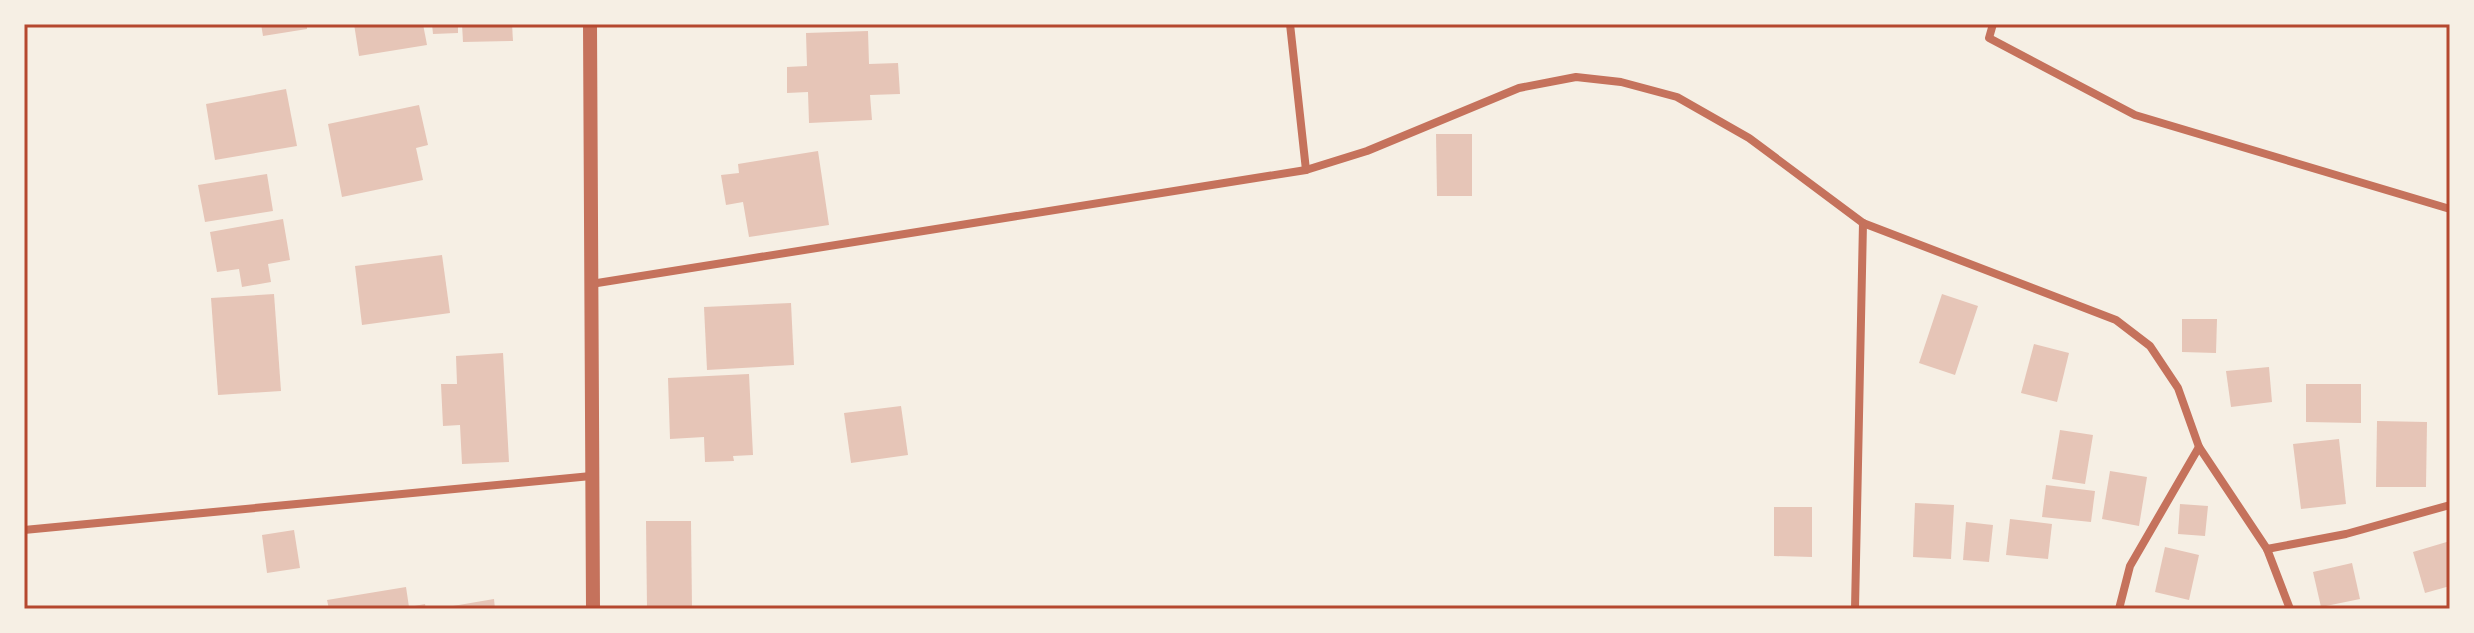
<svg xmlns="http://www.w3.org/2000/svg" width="2474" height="633" viewBox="0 0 2474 633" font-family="Manrope,sans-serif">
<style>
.building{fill:#e6c5b7}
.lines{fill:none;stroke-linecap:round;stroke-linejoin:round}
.minor{stroke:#c5725c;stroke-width:8}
.tertiary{stroke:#c5725c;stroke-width:14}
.neatline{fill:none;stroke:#b5482f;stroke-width:3}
</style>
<rect width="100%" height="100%" fill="#f6efe4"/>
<g class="building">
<polygon points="261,24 307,24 307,29 263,36"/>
<polygon points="354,24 423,24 427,45 359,56"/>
<polygon points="432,24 458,24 458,33 433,34"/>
<polygon points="462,24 512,24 513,41 463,42"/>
<polygon points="868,31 869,64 898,63 900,94 870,95 872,120 809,123 808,92 787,93 787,67 807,66 806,33"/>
<polygon points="286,89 297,146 215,160 206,104"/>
<polygon points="419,105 428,145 416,148 423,180 342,197 328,124"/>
<polygon points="1436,134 1472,134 1472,196 1437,196"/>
<polygon points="818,151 829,225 749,237 743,202 726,205 721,175 739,173 738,164"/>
<polygon points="267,174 273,211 205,222 198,185"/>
<polygon points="283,219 290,260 268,264 271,282 242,287 239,269 217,272 210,232"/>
<polygon points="442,255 450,313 362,325 355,266"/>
<polygon points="274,294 281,391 218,395 211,298"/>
<polygon points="1942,294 1978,306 1955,375 1919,363"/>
<polygon points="791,303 794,365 707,370 704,307"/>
<polygon points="2182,319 2217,319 2216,353 2182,352"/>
<polygon points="2034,344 2069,353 2057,402 2021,393"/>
<polygon points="503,353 509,462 462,464 460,425 443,426 441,384 457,384 456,356"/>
<polygon points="2269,367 2272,402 2231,407 2226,371"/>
<polygon points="749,374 753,455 733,456 734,461 705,462 704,437 670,439 668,378"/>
<polygon points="2306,384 2361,384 2361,423 2306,422"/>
<polygon points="901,406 908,455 851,463 844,413"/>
<polygon points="2377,421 2427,422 2426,487 2376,487"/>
<polygon points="2060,430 2093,435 2085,484 2052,479"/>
<polygon points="2339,439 2346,504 2301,509 2293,444"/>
<polygon points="2110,471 2147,477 2139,526 2102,519"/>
<polygon points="2046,485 2095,491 2091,522 2042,517"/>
<polygon points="1915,503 1954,505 1951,559 1913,557"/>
<polygon points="2180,504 2208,506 2205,536 2178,534"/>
<polygon points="1774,507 1812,507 1812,557 1774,556"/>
<polygon points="2010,519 2052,524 2048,559 2006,555"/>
<polygon points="646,521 691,521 692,609 647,609"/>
<polygon points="1966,522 1993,525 1989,562 1963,560"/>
<polygon points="294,530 300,568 267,573 262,535"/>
<polygon points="2450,541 2450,586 2425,593 2413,552"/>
<polygon points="2165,547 2199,555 2189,600 2155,592"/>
<polygon points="2352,563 2360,599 2321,607 2313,572"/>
<polygon points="406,587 409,607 425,604 426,609 329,609 327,600"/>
<polygon points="494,599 495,609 447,609 447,607"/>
</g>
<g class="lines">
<g class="minor">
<polyline points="1290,24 1306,170"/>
<polyline points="1993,24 1989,38 2135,115 2450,209"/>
<polyline points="591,284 1306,170 1367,151 1519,88 1576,77 1621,82 1677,97 1749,138 1863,223 2116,320 2150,346 2178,388 2199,447 2267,549 2290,609"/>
<polyline points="24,530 591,476"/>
<polyline points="2267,549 2346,534 2450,505"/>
<polyline points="1855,609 1863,223"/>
<polyline points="2119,609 2130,566 2199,447"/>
</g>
<polyline class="tertiary" points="590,24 593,609"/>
</g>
<rect width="2474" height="633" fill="none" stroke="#f6efe4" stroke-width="52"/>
<rect x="26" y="26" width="2422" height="581" class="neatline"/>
</svg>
